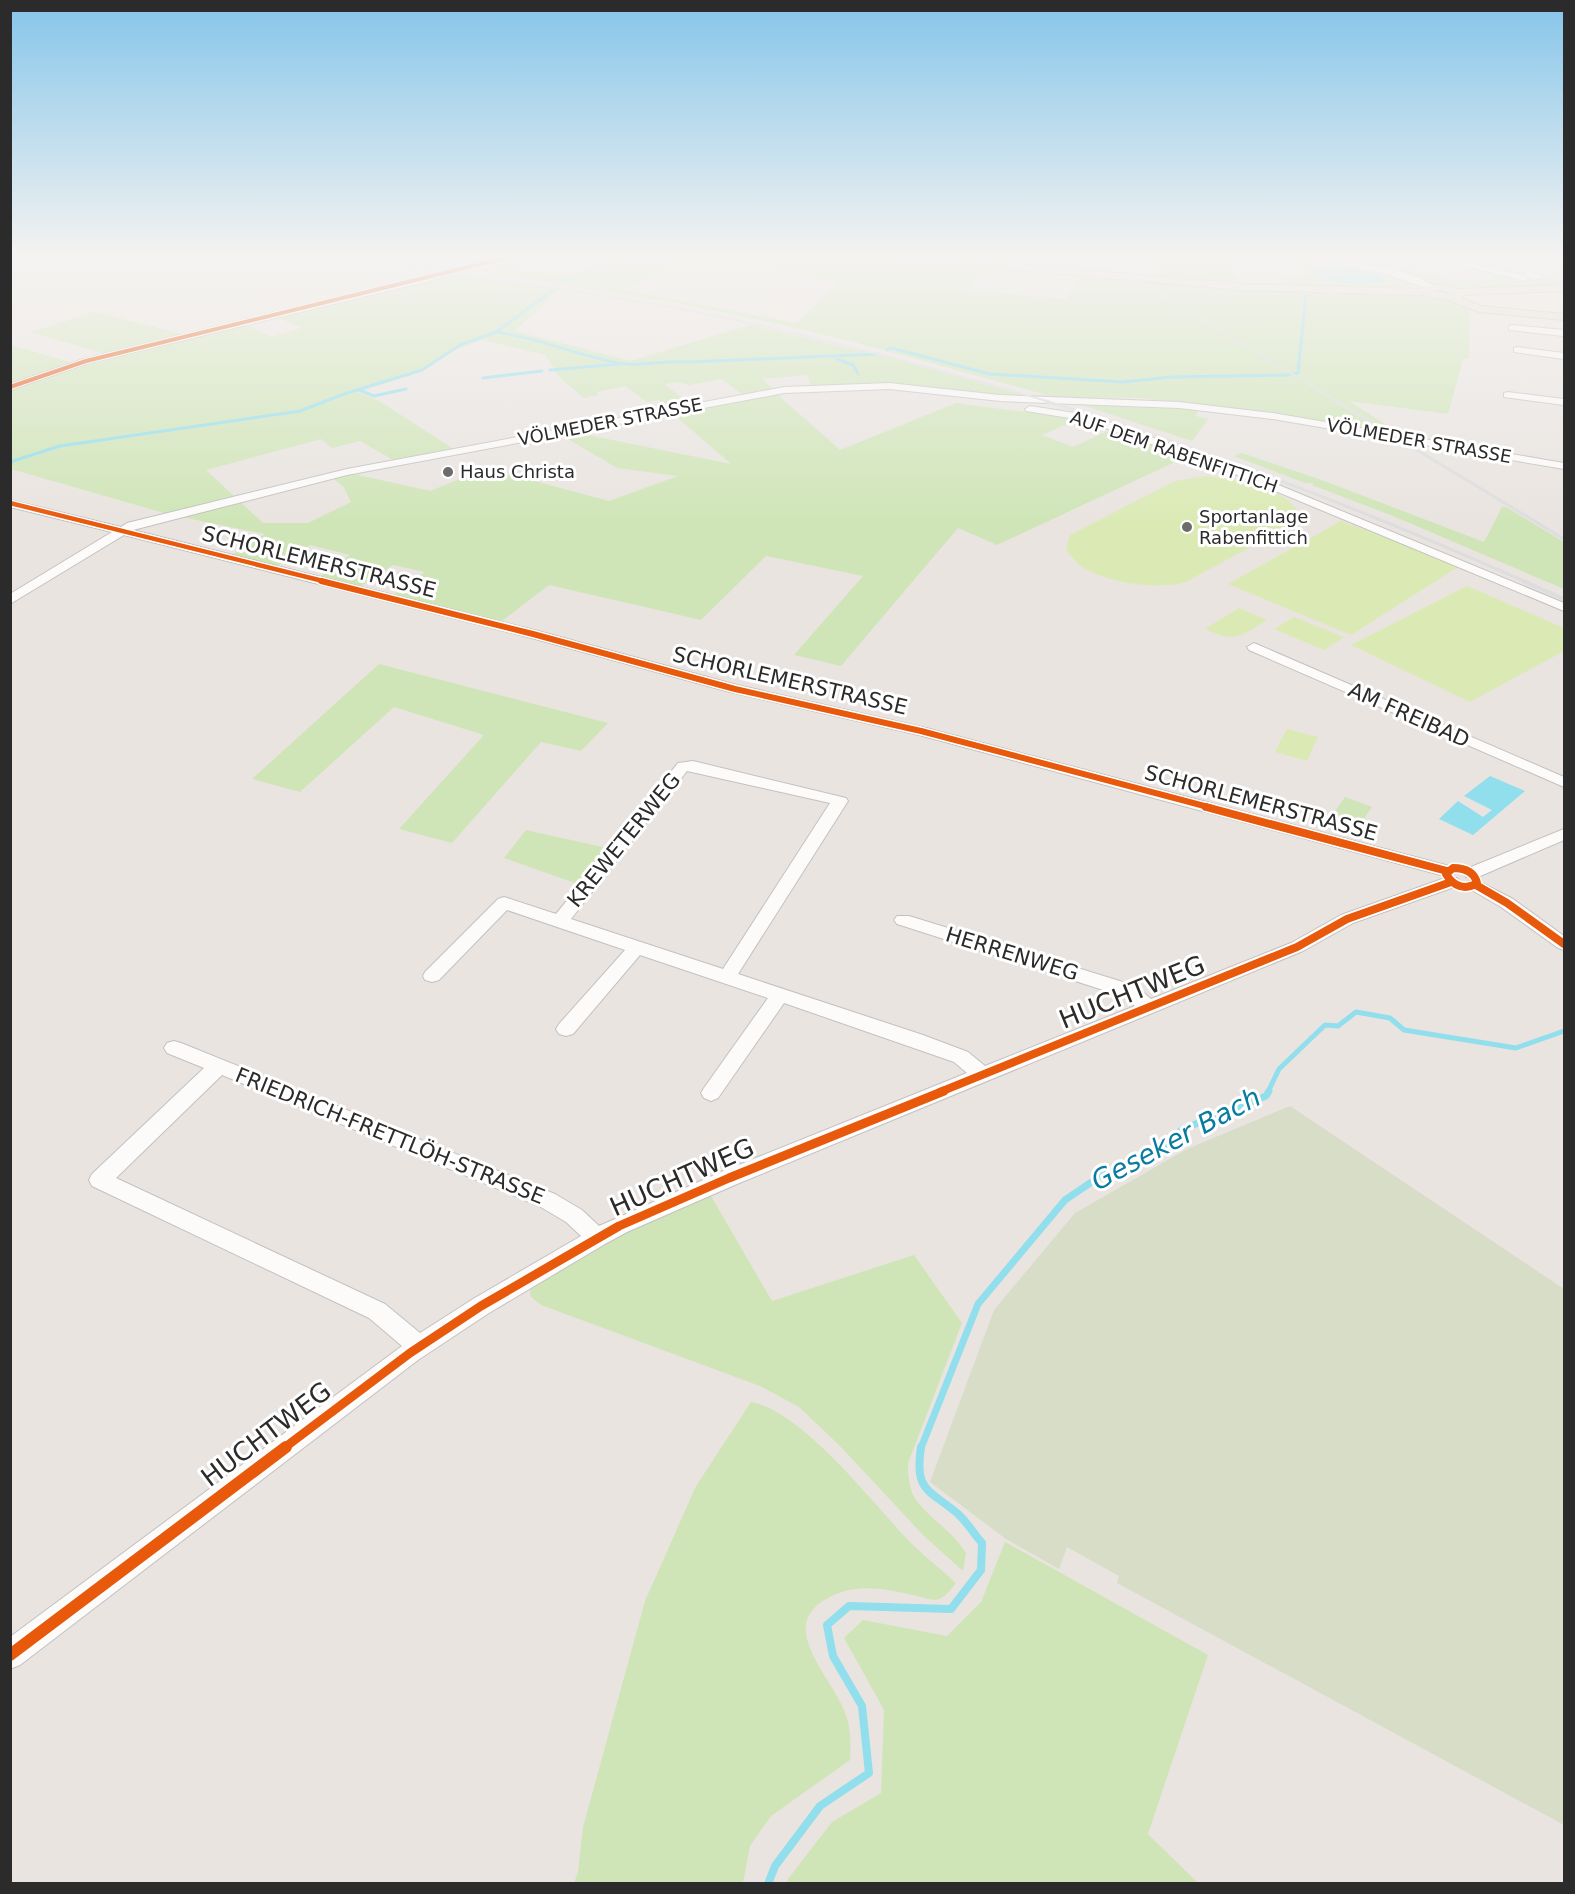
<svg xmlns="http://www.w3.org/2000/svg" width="1575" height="1894" viewBox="0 0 1575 1894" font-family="'DejaVu Sans',sans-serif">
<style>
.green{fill:#cfe5b7;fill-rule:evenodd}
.cemetery{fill:#d7ddc7}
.pitch{fill:#dbeab5}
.water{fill:#91deed}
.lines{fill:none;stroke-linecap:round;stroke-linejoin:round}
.stream-far3{stroke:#91deed;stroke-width:3}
.stream-far2{stroke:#91deed;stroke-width:5}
.stream-far1{stroke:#91deed;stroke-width:7}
.stream{stroke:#91deed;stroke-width:8}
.minor-casing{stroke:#c2c1c2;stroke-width:2}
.major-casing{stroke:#c5c3c1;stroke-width:2}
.minor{fill:#fcfbfa;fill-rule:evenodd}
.major{fill:#e7e1d2;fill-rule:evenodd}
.rail-far2{stroke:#dddddf;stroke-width:2}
.rail-far1{stroke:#dddddf;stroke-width:3}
.rail{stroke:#dddddf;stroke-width:4}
.cycleway-far5-casing{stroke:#fff;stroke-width:6}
.cycleway-far4-casing{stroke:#fff;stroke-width:7}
.cycleway-far3-casing{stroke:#fff;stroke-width:9}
.cycleway-far2-casing{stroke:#fff;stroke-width:11}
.cycleway-far1-casing{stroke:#fff;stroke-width:13}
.cycleway-casing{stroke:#fff;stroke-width:16}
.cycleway-far5{stroke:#e8590c;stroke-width:4}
.cycleway-far4{stroke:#e8590c;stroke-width:4.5}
.cycleway-far3{stroke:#e8590c;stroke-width:6}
.cycleway-far2{stroke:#e8590c;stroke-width:8}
.cycleway-far1{stroke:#e8590c;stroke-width:9}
.cycleway{stroke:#e8590c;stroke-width:12}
.poi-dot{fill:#6e6c6a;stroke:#fff;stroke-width:2}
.labels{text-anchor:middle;stroke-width:6;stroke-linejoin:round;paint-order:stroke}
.far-street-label{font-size:18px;fill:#2b2b2b;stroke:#fff}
.far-poi-label{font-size:18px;fill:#2b2b2b;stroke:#fff;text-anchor:start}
.street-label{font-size:21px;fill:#2b2b2b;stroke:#fff}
.near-street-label{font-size:26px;fill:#2b2b2b;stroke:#fff}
.near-water-label{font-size:27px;font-style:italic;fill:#087ba1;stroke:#fff}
</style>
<rect width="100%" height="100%" fill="#e9e4e0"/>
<g class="green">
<path d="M717,258H880L1001,270L995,277H977L968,290L1067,299L1079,277L1303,293V296L1309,297V293L1422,295L1425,298L1430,296L1470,308L1469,359H1463L1448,414L1349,401L1402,435L1392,434L1193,404L1142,398L1054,397L854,342L788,326L671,302L464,269L481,265L579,276L588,271ZM716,263L737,264L838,282L797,323L620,289L675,268Z"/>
<polygon points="1161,258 1230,258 1238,282 1162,276"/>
<path d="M1300,259L1390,275L1413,285C1401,293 1305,286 1285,284L1284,275L1307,277ZM1327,266L1372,273L1385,278L1378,282L1328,281L1325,280Z"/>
<polygon points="1355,259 1410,268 1452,280 1489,280 1494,275 1531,279 1533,277 1564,280 1564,286 1469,289 1444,285 1403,271 1353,261"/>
<polygon points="449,273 559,289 515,331 631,361 750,325 892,358 1026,396 996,395 899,384 811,387 807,375 762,379 772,388 742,394 722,379 689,385 678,382 665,384 689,404 670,408 659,400 647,402 625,386 597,392 598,395 584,398 558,376 546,355 482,340 455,350 418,373 358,392 381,402 455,450 395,461 360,441 332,448 321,439 206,470 236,498 171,515 11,469 11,388 57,371 189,336 218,349 191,336 243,323 271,337 302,328 274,316"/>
<polygon points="95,312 186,335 105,354 31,332"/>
<polygon points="14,346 73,363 11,386 11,347"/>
<polygon points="776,393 840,450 956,403 1078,419 1042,435 1073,447 1112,429 1190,455 997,545 958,528 841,666 794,655 863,576 766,556 701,620 549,585 499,623 391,597 425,572 393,565 360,587 319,577 350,555 310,545 277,566 232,555 265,534 177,516 238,500 263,523 308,523 351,502 343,486 331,477 349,473 430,491 487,468 609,501 678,476 617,468 559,434 573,432 731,464 671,412"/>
<polygon points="1076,403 1198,410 1196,416 1208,419 1192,441"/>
<polygon points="1242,453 1327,482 1484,542 1502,507 1506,507 1564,542 1564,589 1393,516 1312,485 1314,483 1305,483 1234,456"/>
<polygon points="379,664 608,723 581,751 541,742 452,843 399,829 484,735 394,707 300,792 252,779"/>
<polygon points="1345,797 1372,807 1361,823 1334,813"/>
<polygon points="526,830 607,848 578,884 504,858"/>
<path d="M711,1196L772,1301L914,1255L962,1323L908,1463C908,1475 909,1490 916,1500C931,1520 953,1531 966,1553L963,1571L923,1535L839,1445L799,1407L760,1386L541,1305L531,1297L530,1290L533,1283C592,1250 648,1219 711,1196Z"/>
<path d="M751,1402C803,1411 873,1504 911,1543C925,1557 941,1569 956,1583C950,1590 945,1599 935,1600C929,1600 919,1596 913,1595C886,1589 858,1583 832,1596C774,1623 828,1672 844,1710C851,1726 851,1743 850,1760L771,1816L750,1846L743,1883H574L578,1872L583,1827L645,1601L696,1486Z"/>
<polygon points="1005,1542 1208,1655 1148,1834 1198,1883 787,1883 788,1879 832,1822 881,1793 884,1710 844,1638 863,1620 947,1636 981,1602"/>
</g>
<polygon class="cemetery" points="1290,1106 1564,1289 1564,1825 1117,1583 1119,1576 1067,1547 1059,1569 1006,1539 930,1482 994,1310 1075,1213 1187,1149"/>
<g class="pitch">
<path d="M1207,476C1249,482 1277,482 1304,518L1184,583C1153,589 1110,584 1082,567C1076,563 1071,555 1066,550L1070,535L1175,481Z"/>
<polygon points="1341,521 1461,565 1351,635 1228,584"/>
<polygon points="1467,586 1564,628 1564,651 1470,702 1351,645"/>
<path d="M1239,608L1267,620C1239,637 1237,643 1205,629Z"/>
<polygon points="1294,617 1344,637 1324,650 1274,629"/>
<polygon points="1287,729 1318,737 1307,761 1275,752"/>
</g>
<g class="water">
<path d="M1322,267C1336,266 1376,269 1385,280C1370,287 1328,284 1315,273L1316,269Z"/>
<polygon points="1490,776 1525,791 1473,835 1439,819 1458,801 1483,817 1492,810 1464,796"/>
</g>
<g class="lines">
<g class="stream-far3">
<polyline points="564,281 598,265"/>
<path d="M496,332C540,338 582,357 624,364C643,366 667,360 689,362L878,354"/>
<polyline points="887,350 891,348 990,374 1123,382 1172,377 1286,375 1298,373 1306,295"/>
<polyline points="837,359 853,365 858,374"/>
<polyline points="550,370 620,364"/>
<polyline points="483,378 542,371"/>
<polyline points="359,390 374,396 406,389"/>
<polyline points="10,462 60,446 300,411 347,393 422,370 460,345 496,332 556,288"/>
</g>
<polyline class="stream-far2" points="1268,1092 1279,1069 1325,1025 1338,1026 1356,1012 1390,1018 1404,1030 1516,1048 1564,1031"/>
<polyline class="stream-far1" points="921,1448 978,1304 1065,1200 1099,1177 1159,1150 1183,1129 1266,1096 1269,1091"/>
<path class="stream" d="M768,1884L775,1866L820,1806L869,1773L862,1706L833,1656L827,1625L849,1606L951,1609L981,1570L982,1543C974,1534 967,1522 958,1514C929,1489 914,1492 921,1447"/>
<g class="minor-casing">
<g id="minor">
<polygon points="382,258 407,258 459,263 463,265 459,267 386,260"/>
<polygon points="497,258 509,258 425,282 89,363 10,390 10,384 83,359"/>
<path d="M1299,258C1330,255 1411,267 1435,287L1431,290L1383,273Z"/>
<polygon points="1431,258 1445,258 1523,275 1528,271 1542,276 1538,279 1530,277 1525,281"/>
<polygon points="1512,325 1564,330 1564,336 1509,330 1509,326"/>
<polygon points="1517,347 1564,353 1564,359 1514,352 1514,348"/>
<polygon points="889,383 1000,395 1179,402 1273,413 1564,463 1564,469 1273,419 1179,408 1000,401 889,389 784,393 347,475 133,530 538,631 737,685 926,728 1453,867 1455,871 1453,875 1441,875 919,735 730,692 528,637 124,535 10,604 10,594 112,532 10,507 10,500 121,527 127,523 347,469 784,387"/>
<polygon points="1508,392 1564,399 1564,405 1504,397 1504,393"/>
<polygon points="1030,406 1088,415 1228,464 1564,603 1564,611 1220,468 1082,420 1026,411 1025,409"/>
<polygon points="1254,643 1564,777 1564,787 1249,650 1247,647"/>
<path d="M693,761L846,798L848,801L738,974L923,1035L968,1052L985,1066L1135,1006L1122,996L897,924L894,920L897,916H909L1136,986L1151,999L1291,943L1341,915L1445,878H1457L1460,882L1457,886L1353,923L1303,951L737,1184L627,1232L605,1244L489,1313L418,1360L20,1665L10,1669V1637L402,1346L369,1318L92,1186L89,1180L92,1174L204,1068L167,1053L164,1048L167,1043L174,1041L181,1043L555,1194L582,1210L599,1226L721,1172L967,1073L954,1062L784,1003L718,1098L711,1101L704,1098L701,1093L704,1088L768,998L640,955L573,1034L566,1036L559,1034L556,1029L559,1024L625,950L507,910L439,980L432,982L425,980L423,976L425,972L498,899L504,897L556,914L678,763ZM687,771L830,803L723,969L571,919ZM222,1075L539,1206L566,1222L581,1236L473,1299L420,1333L385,1304L116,1178Z"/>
<polygon points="1564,829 1564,840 1478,877 1466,877 1464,873 1466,869"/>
<polygon points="1476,880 1513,899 1564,936 1564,950 1558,948 1501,907 1470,889 1467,885 1470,881"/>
</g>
</g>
<g class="major-casing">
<path id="major" d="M909,258H944L1243,284L1419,289L1437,284L1459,289L1564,285V291L1465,295L1461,298L1481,306L1564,314V320L1479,312L1450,301L1423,295L1243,290L914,261ZM1442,290L1452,294L1431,291Z"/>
</g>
<use href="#minor" class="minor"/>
<use href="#major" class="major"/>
<g class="rail-far2">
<path d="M323,258C430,270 536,284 641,302C780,326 916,362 1050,402"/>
<polyline points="1101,258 1338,402"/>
</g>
<g class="rail-far1">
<path d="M1045,401C1210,450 1369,512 1526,582"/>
<polyline points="1336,401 1564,539"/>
</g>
<polyline class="rail" points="1523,581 1564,599"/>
<g class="cycleway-far5-casing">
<polyline id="cycleway-far5" points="10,387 86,361 505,258"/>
</g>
<g class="cycleway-far4-casing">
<polyline id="cycleway-far4" points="10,503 327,582"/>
</g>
<g class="cycleway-far3-casing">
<polyline id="cycleway-far3" points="321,581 533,634 735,689 921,731 1212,808"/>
</g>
<g class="cycleway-far2-casing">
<g id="cycleway-far2">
<polyline points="1206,807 1447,871"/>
<path d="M1453,868C1464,868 1474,871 1477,883C1465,891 1453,886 1446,874Z"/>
<polyline points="1476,885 1507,903 1564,944"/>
<polyline points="940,1092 1297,947 1347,919 1451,882"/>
</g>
</g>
<g class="cycleway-far1-casing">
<polyline id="cycleway-far1" points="284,1448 410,1353 481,1306 619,1226 729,1178 944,1091"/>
</g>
<g class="cycleway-casing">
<polyline id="cycleway" points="10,1655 286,1447"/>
</g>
<use href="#cycleway-far5" class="cycleway-far5"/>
<use href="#cycleway-far4" class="cycleway-far4"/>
<use href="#cycleway-far3" class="cycleway-far3"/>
<use href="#cycleway-far2" class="cycleway-far2"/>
<use href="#cycleway-far1" class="cycleway-far1"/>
<use href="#cycleway" class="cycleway"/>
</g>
<linearGradient id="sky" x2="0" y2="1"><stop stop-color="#85c5ea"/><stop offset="0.49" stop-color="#f5f3f1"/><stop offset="1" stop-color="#f5f3f1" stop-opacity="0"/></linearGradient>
<rect width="1575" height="523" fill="url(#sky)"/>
<g class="poi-dot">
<circle cx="448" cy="472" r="6"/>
<circle cx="1187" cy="527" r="6"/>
</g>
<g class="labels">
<g class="far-street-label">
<text transform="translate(610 422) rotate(-11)" y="6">VÖLMEDER STRASSE</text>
<text transform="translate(1419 441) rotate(10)" y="6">VÖLMEDER STRASSE</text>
<text transform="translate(1174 452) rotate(19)" y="6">AUF DEM RABENFITTICH</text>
</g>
<g class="far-poi-label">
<text x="460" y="478">Haus Christa</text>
<text x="1199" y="523">Sportanlage<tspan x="1199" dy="21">Rabenfittich</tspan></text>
</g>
<g class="street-label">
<text transform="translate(319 562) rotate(14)" y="7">SCHORLEMERSTRASSE</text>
<text transform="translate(790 681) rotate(13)" y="7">SCHORLEMERSTRASSE</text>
<text transform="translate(1409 715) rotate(24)" y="7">AM FREIBAD</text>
<text transform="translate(1261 803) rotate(15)" y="7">SCHORLEMERSTRASSE</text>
<text transform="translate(624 840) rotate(-51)" y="7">KREWETERWEG</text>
<text transform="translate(1012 954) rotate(17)" y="7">HERRENWEG</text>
<text transform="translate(390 1136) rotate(22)" y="7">FRIEDRICH-FRETTLÖH-STRASSE</text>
</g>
<g class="near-street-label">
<text transform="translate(1132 992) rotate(-22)" y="9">HUCHTWEG</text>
<text transform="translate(682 1177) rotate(-24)" y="9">HUCHTWEG</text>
<text transform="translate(266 1434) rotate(-37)" y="9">HUCHTWEG</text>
</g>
<g class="near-water-label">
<text transform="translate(1176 1139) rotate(-28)" y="9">Geseker Bach</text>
</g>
</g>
<rect width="1575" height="1894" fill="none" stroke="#2b2b2b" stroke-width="24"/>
</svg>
